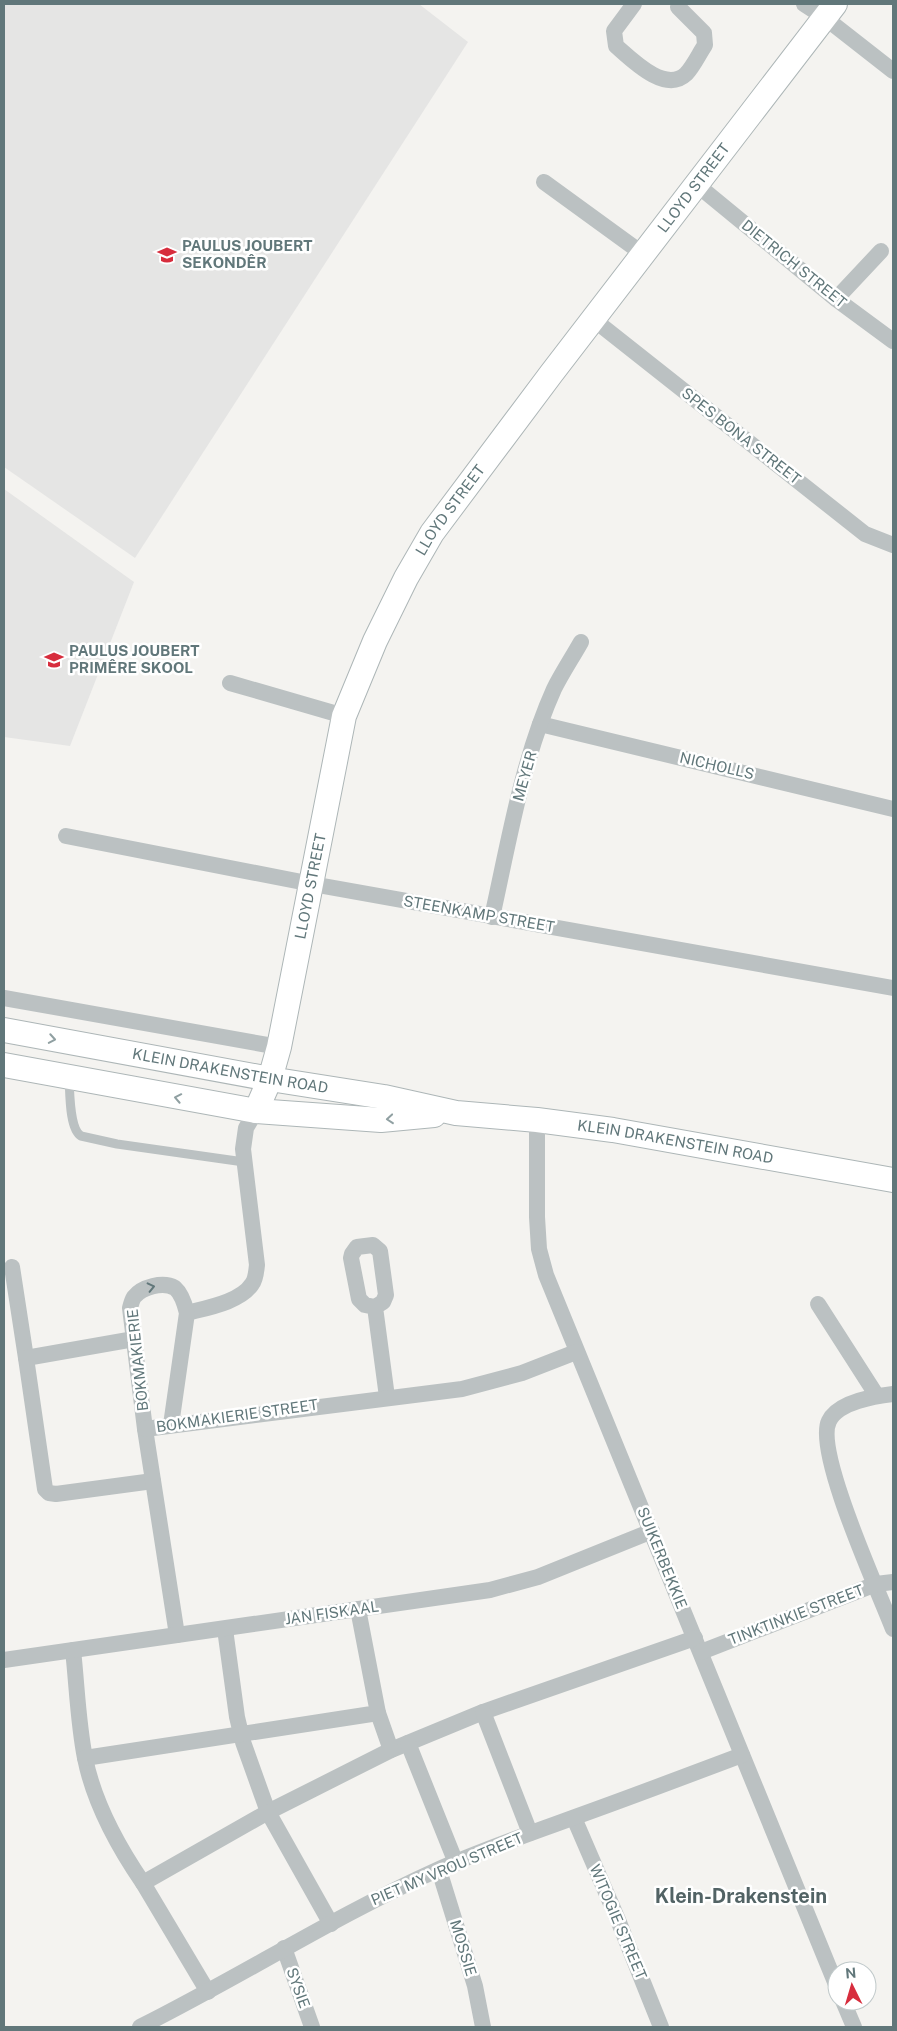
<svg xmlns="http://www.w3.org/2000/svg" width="897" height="2031" viewBox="0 0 897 2031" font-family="'Public Sans',sans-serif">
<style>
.built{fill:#e5e5e4}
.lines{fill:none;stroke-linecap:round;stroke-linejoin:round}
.secondary-casing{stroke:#adb6b7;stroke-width:26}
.lane{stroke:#bbc1c2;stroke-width:9}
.street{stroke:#bbc1c2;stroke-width:16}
.secondary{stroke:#fff;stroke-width:24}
.oneway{stroke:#90a0a2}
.oneway2{stroke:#61777a}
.labels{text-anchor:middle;stroke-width:5;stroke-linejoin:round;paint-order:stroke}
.street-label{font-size:15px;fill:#61777a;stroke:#fff}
.poi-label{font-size:15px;font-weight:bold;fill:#61777a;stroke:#fff;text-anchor:start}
.district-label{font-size:20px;font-weight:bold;fill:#526365;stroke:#fff}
</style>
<rect width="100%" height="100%" fill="#f4f3f0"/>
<g class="built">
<polygon points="4,4 419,4 468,42 135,558 4,467"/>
<polygon points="4,489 134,582 70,746 4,737"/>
</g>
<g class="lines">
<g class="secondary-casing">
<g id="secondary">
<path id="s1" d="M4,1030L270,1079L384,1097L456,1113L537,1120L613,1130L893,1180"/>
<polyline points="4,1065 256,1111 381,1120 434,1115"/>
<path id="s2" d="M256,1111L270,1079L279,1047L344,716L375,641L406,578L432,533L551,374L835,4"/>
</g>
</g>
<path class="lane" d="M69,1078C70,1092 69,1129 81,1136L117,1144L244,1162"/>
<g class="street">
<path d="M634,4L614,31L616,46C631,59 665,94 686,74C693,67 699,54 705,45L704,33L678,7"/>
<polyline points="804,4 824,17 893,71"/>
<polyline points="544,182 643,254"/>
<polyline points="696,184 836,299 893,341"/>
<polyline points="836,299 881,251"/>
<polyline points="593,319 865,534 893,545"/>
<polyline points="230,683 344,716"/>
<polyline points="540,724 893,809"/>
<polyline points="66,836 312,884 893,988"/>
<path d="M492,917C509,841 522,760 554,689C562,673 572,658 581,642"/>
<polyline points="4,998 279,1047"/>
<polyline points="537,1120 537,1217 539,1249 546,1275 837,1987"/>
<polyline points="12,1267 26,1358"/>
<polyline points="818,1304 877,1396"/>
<polyline points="375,1307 383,1302 386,1295 380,1251 373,1245 357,1247 352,1254 351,1258 359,1299 365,1305 375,1307 387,1397"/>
<path d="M187,1313C206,1308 241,1302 252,1284C256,1279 256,1272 257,1265L243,1149L246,1128L256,1111"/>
<polyline points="134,1339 26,1358 45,1489 49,1493 56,1494 153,1481"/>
<path d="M893,1394C875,1396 838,1402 829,1421C814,1451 879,1592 893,1629"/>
<path d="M171,1425L187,1313C185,1305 182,1294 175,1288C163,1281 142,1287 134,1297C132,1300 131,1304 130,1308L145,1429L177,1635"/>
<polyline points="145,1429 462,1389 522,1373 576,1352"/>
<polyline points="225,1629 237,1717 243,1742 268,1812 391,1750 483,1712 695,1638"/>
<path d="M73,1650C77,1686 78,1723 85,1758C94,1803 117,1845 143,1883"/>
<polyline points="701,1652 876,1584 893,1582"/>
<polyline points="4,1660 490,1590 538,1577 652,1531"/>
<polyline points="483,1712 530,1833"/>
<polyline points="378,1713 391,1750"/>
<polyline points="408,1743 456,1863"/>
<polyline points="85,1758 378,1713 358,1609"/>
<polyline points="574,1818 618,1920 661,2027"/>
<polyline points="439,1870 475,1986 483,2027"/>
<polyline points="284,1948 312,2027"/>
<polyline points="208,1992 143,1883 268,1812 331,1924"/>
<polyline points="843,2001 854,2027"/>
<path d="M140,2027C240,1977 335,1916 437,1870C482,1850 529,1834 575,1817C631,1797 686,1776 742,1755"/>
</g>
<use href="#secondary" class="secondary"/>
</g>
<defs><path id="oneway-chevron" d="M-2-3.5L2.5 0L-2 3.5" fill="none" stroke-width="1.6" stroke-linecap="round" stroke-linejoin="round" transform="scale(1.25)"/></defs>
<g class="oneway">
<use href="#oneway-chevron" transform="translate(52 1039) rotate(10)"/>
<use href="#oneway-chevron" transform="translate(178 1098) rotate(-169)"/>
<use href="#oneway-chevron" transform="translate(390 1119) rotate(175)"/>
</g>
<use class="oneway2" href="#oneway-chevron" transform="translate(151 1287) rotate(-13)"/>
<defs>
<g id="school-bare" transform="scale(1.5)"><path d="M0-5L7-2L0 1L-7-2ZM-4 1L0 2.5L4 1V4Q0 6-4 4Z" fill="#d72d3d" stroke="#fff" stroke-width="2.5" paint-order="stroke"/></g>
</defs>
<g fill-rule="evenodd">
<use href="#school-bare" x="167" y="255"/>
<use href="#school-bare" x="54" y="660"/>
</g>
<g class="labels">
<g class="street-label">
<text dy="5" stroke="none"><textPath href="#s2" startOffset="1042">LLOYD STREET</textPath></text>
<text transform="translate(794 264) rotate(39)" y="5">DIETRICH STREET</text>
<text transform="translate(741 436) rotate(38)" y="5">SPES BONA STREET</text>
<text dy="5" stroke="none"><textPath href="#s2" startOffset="638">LLOYD STREET</textPath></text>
<text transform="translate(717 766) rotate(13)" y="5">NICHOLLS</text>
<text transform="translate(525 776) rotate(-74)" y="5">MEYER</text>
<text dy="5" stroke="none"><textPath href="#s2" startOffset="232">LLOYD STREET</textPath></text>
<text transform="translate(479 914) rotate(10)" y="5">STEENKAMP STREET</text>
<text dy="5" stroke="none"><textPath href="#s1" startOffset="230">KLEIN DRAKENSTEIN ROAD</textPath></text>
<text dy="5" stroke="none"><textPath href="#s1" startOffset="681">KLEIN DRAKENSTEIN ROAD</textPath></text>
<text transform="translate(138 1360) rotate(-96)" y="5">BOKMAKIERIE</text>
<text transform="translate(237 1416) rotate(-8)" y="5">BOKMAKIERIE STREET</text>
<text transform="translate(662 1558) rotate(68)" y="5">SUIKERBEKKIE</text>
<text transform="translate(332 1613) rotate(-8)" y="5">JAN FISKAAL</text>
<text transform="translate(796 1615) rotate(-21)" y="5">TINKTINKIE STREET</text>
<text transform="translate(447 1869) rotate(-23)" y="5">PIET MY VROU STREET</text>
<text transform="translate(618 1922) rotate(67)" y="5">WITOGIE STREET</text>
<text transform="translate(463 1948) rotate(73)" y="5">MOSSIE</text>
<text transform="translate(298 1988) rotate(70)" y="5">SYSIE</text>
</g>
<g class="poi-label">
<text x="182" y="251">PAULUS JOUBERT<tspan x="182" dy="17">SEKONDÊR</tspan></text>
<text x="69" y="656">PAULUS JOUBERT<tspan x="69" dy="17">PRIMÊRE SKOOL</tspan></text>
</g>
<g class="district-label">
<text x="741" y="1903">Klein-Drakenstein</text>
</g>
</g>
<rect width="897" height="2031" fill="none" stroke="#61777a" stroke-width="10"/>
<g transform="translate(852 1986) rotate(355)"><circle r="24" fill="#ffffff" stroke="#c0c9ca"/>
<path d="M0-4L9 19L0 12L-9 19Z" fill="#d72d3d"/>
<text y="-8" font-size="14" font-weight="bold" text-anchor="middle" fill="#61777a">N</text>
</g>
</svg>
